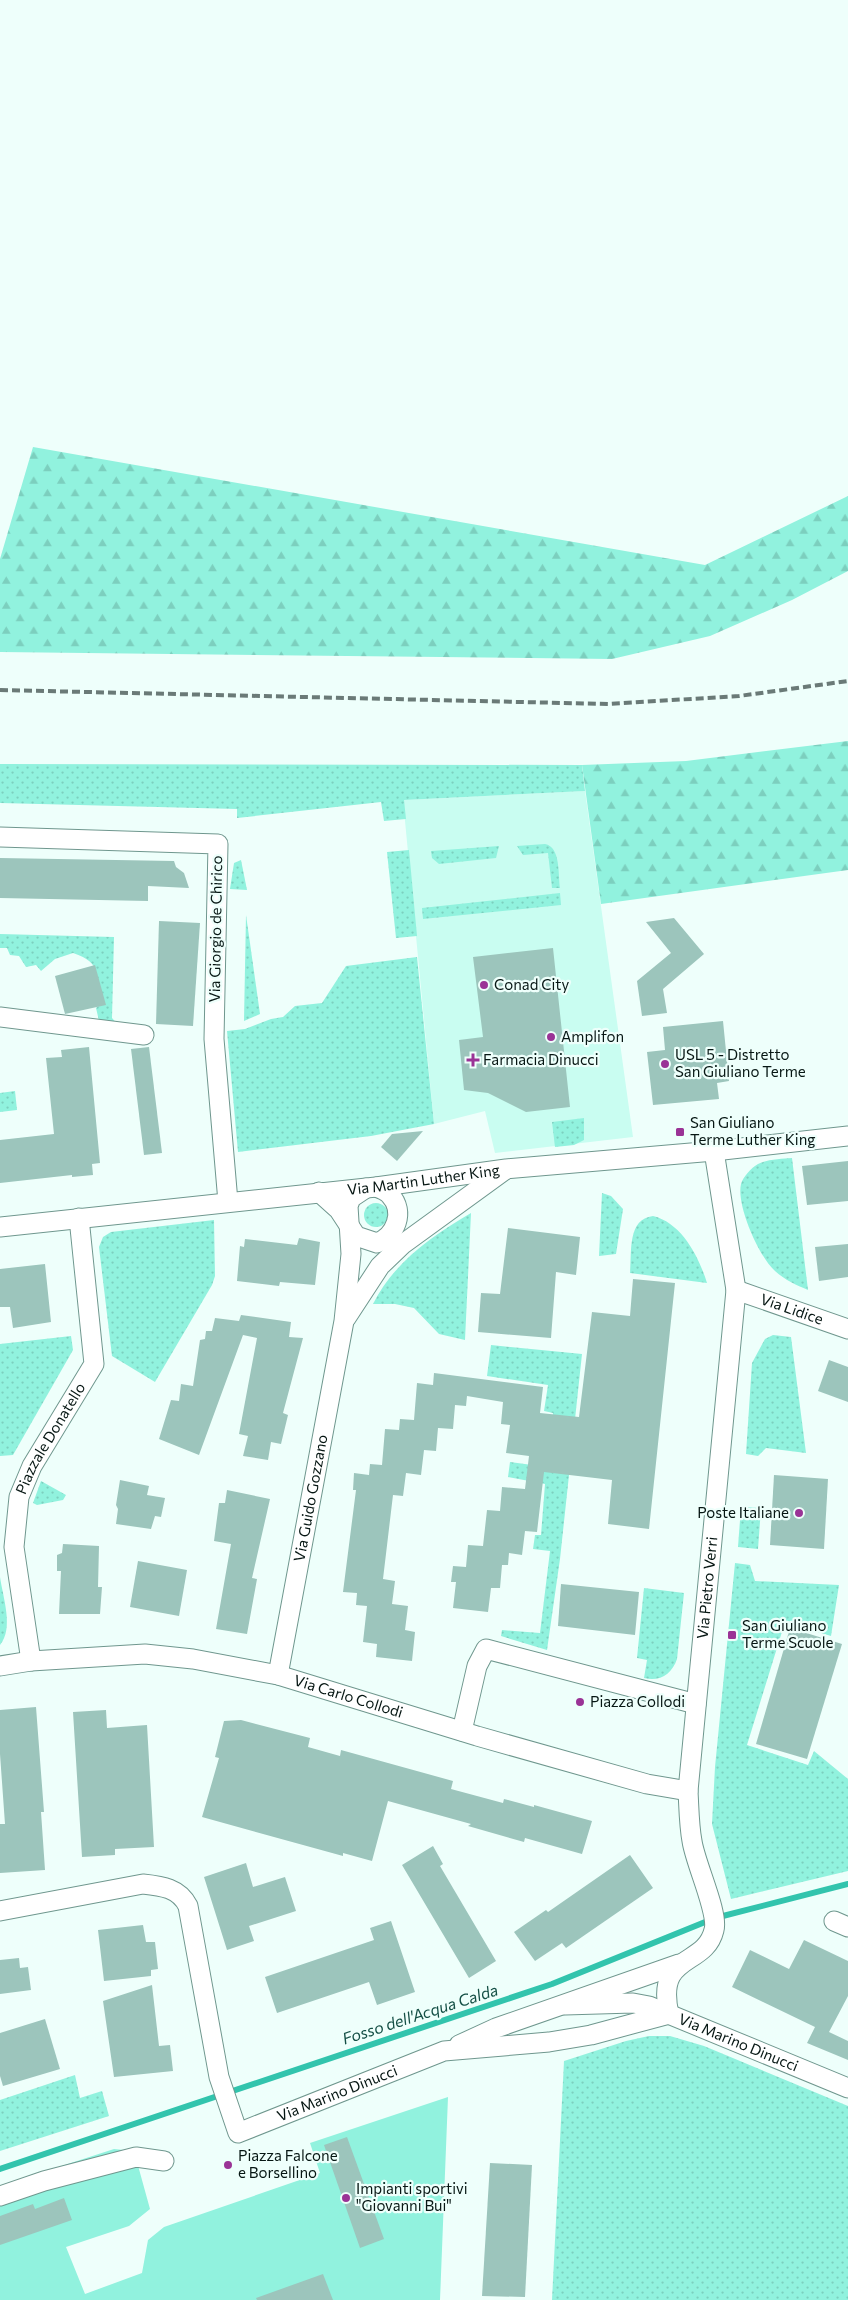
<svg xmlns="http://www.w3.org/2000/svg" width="848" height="2300" viewBox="0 0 848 2300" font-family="Commissioner,sans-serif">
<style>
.built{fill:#c9fdf1}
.grass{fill:url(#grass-dots)}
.forest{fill:url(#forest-firs)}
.pitch{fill:#91f2de}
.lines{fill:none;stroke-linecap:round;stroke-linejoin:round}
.stream{stroke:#32c4ad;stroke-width:6}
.building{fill:#9cc5bc}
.street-casing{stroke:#6f978e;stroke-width:21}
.street{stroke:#fff;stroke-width:19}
.rail{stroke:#6a7a77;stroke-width:4;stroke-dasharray:8 4;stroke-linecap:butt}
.poi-dot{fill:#9a3396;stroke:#eefffb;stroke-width:2}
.labels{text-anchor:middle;stroke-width:4.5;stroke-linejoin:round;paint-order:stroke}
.street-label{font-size:15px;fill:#061613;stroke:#eefffb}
.poi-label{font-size:15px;fill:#061613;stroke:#eefffb;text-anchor:start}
.water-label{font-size:16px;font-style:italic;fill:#144f45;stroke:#eefffb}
</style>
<defs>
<pattern id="grass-dots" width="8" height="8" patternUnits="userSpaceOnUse" patternTransform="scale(1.25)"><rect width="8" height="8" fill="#91f2de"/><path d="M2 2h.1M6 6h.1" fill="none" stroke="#7ccfbe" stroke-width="1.8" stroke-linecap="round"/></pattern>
<pattern id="forest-firs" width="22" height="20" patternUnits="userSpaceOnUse" patternTransform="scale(1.25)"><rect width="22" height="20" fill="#91f2de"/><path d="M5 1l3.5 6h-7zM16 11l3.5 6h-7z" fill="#7ccfbe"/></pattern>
</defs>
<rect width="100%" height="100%" fill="#eefffb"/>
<polygon class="built" points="585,791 633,1137 495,1153 485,1111 434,1124 403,800"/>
<g class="grass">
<polygon points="0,764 582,765 585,791 404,800 406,819 384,821 381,802 237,818 237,809 0,803"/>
<path d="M545,844C561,847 558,875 560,888H552L548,853L523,855L517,846Z"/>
<polygon points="499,846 496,858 439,864 432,858 431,851"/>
<polygon points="409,850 417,936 396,938 387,852"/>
<polygon points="241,860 247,890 230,889 234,863"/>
<polygon points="560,893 561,905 423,919 422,908"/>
<polygon points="246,915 260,1014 244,1021"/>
<path d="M0,934L114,937L112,1018L119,1026L100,1025L96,1008L99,1005C96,978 104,963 73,953L55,959L41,971L36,965L26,967L19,956L10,955L7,948H0Z"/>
<polygon points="417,957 434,1124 371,1136 238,1152 227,1031 245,1029 271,1019 283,1017 295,1006 322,1003 346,966"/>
<polygon points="15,1091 17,1110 0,1112 0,1093"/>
<polygon points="584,1118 584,1140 574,1145 555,1147 552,1122"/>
<path d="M792,1158L808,1290C796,1285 785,1280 775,1271C759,1257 736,1205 741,1184C743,1177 751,1168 758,1164C768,1159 782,1159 792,1158Z"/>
<polygon points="602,1193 611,1196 623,1209 616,1254 599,1256"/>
<circle cx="376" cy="1215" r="12"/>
<path d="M471,1213L465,1340L439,1334L414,1308L395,1304H373C394,1262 432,1236 471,1213Z"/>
<path d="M653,1216C682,1223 699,1257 707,1283L630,1273C632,1252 627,1219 653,1216Z"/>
<polygon points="214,1220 215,1276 212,1285 155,1382 112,1356 99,1247 103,1237 111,1232"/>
<polygon points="773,1335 791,1337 806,1453 766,1448 758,1456 746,1454 752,1363 765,1339"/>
<polygon points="71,1336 73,1350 13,1455 0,1456 0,1344"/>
<polygon points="491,1345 582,1354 560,1559 547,1650 501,1636 502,1630 540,1633 550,1551 533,1549 535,1535 541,1535 545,1484 508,1477 510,1462 547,1467 553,1413 544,1411 548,1385 487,1376"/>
<polygon points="41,1481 66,1495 63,1500 37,1505 33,1503"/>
<polygon points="741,1507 761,1508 758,1549 738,1547"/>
<polygon points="735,1563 750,1565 755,1581 839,1585 831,1636 785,1622 747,1745 808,1765 814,1751 848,1779 848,1871 731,1899 712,1824 715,1767"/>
<path d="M0,1577C3,1598 14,1628 0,1645Z"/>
<path d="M644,1588L684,1593L677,1659C672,1674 660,1682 644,1678L647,1660L637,1658Z"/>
<polygon points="649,2036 670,2036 704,2046 848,2106 848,2300 552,2300 564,2061 626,2041"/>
<polygon points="75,2075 80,2098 102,2091 109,2116 0,2151 0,2100"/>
</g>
<g class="forest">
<polygon points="33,447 705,565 848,496 848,571 792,600 710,636 612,659 0,652 0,559"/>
<polygon points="848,741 848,870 601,904 582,765 686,761"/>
</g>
<polygon class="pitch" points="448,2097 440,2300 0,2300 0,2186 114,2149 134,2151 150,2209 129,2226 66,2247 85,2294 142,2273 148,2240 164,2227 320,2173 310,2143"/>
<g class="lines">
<polyline class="stream" points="0,2169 552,1984 715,1918 848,1884"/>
</g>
<g class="building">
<polygon points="0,858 174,861 176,867 184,873 189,888 148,886 148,901 0,898"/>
<polygon points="674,918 704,954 663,989 667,1013 642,1016 637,981 671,953 646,922"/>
<polygon points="159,921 200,923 193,1026 156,1024"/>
<polygon points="553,948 570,1107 526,1112 488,1093 464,1090 459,1040 483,1037 473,957"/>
<polygon points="95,965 106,1005 65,1014 55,976"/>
<polygon points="723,1021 729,1081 717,1083 719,1099 653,1105 647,1052 665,1050 663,1027"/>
<polygon points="89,1047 100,1163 92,1164 93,1175 72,1177 72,1175 0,1183 0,1140 54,1134 46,1058 62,1057 61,1050"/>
<polygon points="149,1047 162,1153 144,1155 131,1049"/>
<polygon points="423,1131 397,1161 381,1147 392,1134"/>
<polygon points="848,1161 848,1201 807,1205 802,1166"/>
<polygon points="508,1228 580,1237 576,1275 556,1272 551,1338 478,1332 481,1293 500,1294"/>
<polygon points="299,1238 320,1242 315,1285 280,1282 279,1286 237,1281 240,1246 244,1247 245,1239 297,1245"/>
<polygon points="848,1244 848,1277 819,1281 815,1247"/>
<polygon points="45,1264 51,1322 13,1328 10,1307 0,1307 0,1269"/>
<polygon points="633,1279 675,1283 649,1529 608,1524 612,1480 544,1472 537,1532 525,1531 522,1555 509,1553 508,1565 502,1565 500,1588 491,1588 488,1612 453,1608 456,1582 451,1582 453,1566 466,1567 468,1545 483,1546 487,1510 500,1511 502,1487 525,1489 529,1456 506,1453 510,1425 501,1424 503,1402 467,1396 466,1406 455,1405 453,1429 438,1428 436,1451 424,1450 421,1475 406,1473 403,1496 393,1495 383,1579 395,1581 392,1604 408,1606 405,1630 415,1632 412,1661 376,1657 377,1644 363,1642 367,1606 356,1605 357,1593 343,1592 356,1490 353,1490 354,1473 369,1475 370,1464 382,1465 385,1429 399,1430 400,1419 414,1420 417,1383 433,1385 434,1373 543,1387 540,1413 579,1417 592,1312 630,1316"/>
<polygon points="241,1315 291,1322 289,1337 303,1338 283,1413 288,1415 281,1444 271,1442 268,1460 243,1456 248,1436 239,1434 257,1338 243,1335 199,1455 159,1439 171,1400 179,1401 181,1384 193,1386 200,1340 205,1339 206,1331 212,1331 215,1318 239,1321"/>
<polygon points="829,1360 848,1367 848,1402 818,1391"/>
<polygon points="774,1475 828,1479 824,1549 770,1545"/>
<polygon points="120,1480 149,1486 147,1495 165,1498 161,1517 155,1516 151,1529 116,1524 118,1509 116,1505"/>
<polygon points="227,1490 270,1499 252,1578 257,1579 247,1634 216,1629 231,1544 214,1541 219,1503 225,1503"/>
<polygon points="63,1544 99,1546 98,1587 102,1587 100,1614 59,1614 61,1571 57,1571 57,1555 62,1553"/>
<polygon points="138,1561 187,1570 179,1616 130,1607"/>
<polygon points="561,1584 639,1592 635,1635 558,1626"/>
<polygon points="790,1628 842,1644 807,1759 756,1744"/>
<polygon points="36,1707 44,1812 41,1812 45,1870 0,1873 0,1824 5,1824 0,1754 0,1710"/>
<polygon points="106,1710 107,1728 147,1725 154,1847 115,1849 115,1855 82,1857 73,1712"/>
<polygon points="241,1720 310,1738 308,1747 340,1756 341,1750 453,1781 451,1789 503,1803 504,1799 534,1807 534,1805 592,1821 582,1854 525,1838 524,1842 468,1826 471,1824 388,1801 372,1861 343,1853 343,1856 202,1817 219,1758 215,1757 224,1721"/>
<polygon points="433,1846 443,1864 440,1866 496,1961 469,1978 402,1865"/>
<polygon points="630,1855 653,1888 566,1948 562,1943 535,1961 514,1932 546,1910 548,1912"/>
<polygon points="246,1863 253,1887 285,1877 296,1911 249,1926 254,1941 227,1950 204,1877"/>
<polygon points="391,1921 415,1992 377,2005 369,1982 277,2013 265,1977 374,1940 370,1928"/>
<polygon points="143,1925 146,1942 155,1942 158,1969 151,1970 151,1976 104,1981 98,1930"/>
<polygon points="804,1940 848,1961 848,1996 829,2032 848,2041 848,2060 807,2043 815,2027 732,1987 750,1950 789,1969"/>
<polygon points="19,1958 20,1968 28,1967 31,1990 0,1994 0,1960"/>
<polygon points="152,1985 159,2046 170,2045 173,2071 114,2077 103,2001"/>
<polygon points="45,2019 60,2069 3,2086 0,2076 0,2033"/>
<polygon points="347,2137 384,2239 360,2248 324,2145"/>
<polygon points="490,2163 532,2165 525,2297 482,2296"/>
<polygon points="64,2198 72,2220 0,2245 0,2216 33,2204 35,2209"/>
<polygon points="323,2274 333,2300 257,2300 256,2298"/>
</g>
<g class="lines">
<g class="street-casing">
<g id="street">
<polyline points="0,837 218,844 214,1039 228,1202"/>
<polyline points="0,1017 144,1035"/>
<path d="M319,1192L339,1210L356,1236L377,1243C395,1236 406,1212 390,1195C387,1191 381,1189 376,1187"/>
<path id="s1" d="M0,1227L376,1187L506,1169L714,1151L848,1136"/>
<path id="s2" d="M736,1290L848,1329"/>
<polyline points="346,1318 380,1266 403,1244 505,1170"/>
<path id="s3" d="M31,1661L14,1547L19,1497L32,1466L94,1364L79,1218"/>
<path id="s4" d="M0,1666L31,1661L145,1654L193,1659L278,1675L477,1736L647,1784L688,1791"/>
<path id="s5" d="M278,1675L344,1321L351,1254L348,1206L351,1198L366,1188"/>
<polyline points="462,1731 477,1666 486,1649 696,1704"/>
<path id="s6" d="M0,1911L143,1884C162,1886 179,1888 188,1906L219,2077L238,2133L444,2051L549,2042L591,2035L669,2014"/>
<polyline points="834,1921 848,1927"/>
<path id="s7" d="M565,2005L633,2003L649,2006L848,2088"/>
<path id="s8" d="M669,2014C655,1952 705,1968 714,1930C719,1913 695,1863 692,1841C689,1825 689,1808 688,1791L736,1290L714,1151"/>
<polyline points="459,2045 496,2028 679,1964"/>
<polyline points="0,2196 44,2181 136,2157 164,2161"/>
</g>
</g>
<use href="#street" class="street"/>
<polyline class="rail" points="0,690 608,704 739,696 848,681"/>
</g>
<g class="poi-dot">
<circle cx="484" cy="985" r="5"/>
<circle cx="551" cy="1037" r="5"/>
<path d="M470.5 1052.5h5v5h5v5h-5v5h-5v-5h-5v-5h5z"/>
<circle cx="665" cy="1064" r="5"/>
<rect x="675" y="1127" width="10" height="10" rx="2.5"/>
<circle cx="799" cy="1513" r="5"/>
<rect x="727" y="1630" width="10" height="10" rx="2.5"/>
<circle cx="580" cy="1702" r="5"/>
<circle cx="228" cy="2165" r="5"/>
<circle cx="346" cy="2198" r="5"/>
</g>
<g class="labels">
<g class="street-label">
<text transform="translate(216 929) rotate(-89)" y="5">Via Giorgio de Chirico</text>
<text dy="5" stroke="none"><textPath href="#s1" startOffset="426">Via Martin Luther King</textPath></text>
<text dy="5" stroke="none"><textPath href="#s2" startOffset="59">Via Lidice</textPath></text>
<text dy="5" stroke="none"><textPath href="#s3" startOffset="232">Piazzale Donatello</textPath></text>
<text dy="5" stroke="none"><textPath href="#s5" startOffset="180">Via Guido Gozzano</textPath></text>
<text dy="5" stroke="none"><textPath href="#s8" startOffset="450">Via Pietro Verri</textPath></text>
<text dy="5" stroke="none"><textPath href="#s4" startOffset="354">Via Carlo Collodi</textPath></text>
<text dy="5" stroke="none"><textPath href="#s7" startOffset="181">Via Marino Dinucci</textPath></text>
<text dy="5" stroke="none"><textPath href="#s6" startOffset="538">Via Marino Dinucci</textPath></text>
</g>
<g class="poi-label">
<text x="494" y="990">Conad City</text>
<text x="561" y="1042">Amplifon</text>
<text x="675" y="1060">USL 5 - Distretto<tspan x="675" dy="17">San Giuliano Terme</tspan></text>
<text x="483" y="1065">Farmacia Dinucci</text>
<text x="690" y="1128">San Giuliano<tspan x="690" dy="17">Terme Luther King</tspan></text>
<text x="789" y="1518" text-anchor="end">Poste Italiane</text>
<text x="742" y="1631">San Giuliano<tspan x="742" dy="17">Terme Scuole</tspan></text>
<text x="590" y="1707">Piazza Collodi</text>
<text x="238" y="2161">Piazza Falcone<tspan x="238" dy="17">e Borsellino</tspan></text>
<text x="356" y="2194">Impianti sportivi<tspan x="356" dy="17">"Giovanni Bui"</tspan></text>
</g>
<g class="water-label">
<text transform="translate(420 2014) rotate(-18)" y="6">Fosso dell'Acqua Calda</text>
</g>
</g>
</svg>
